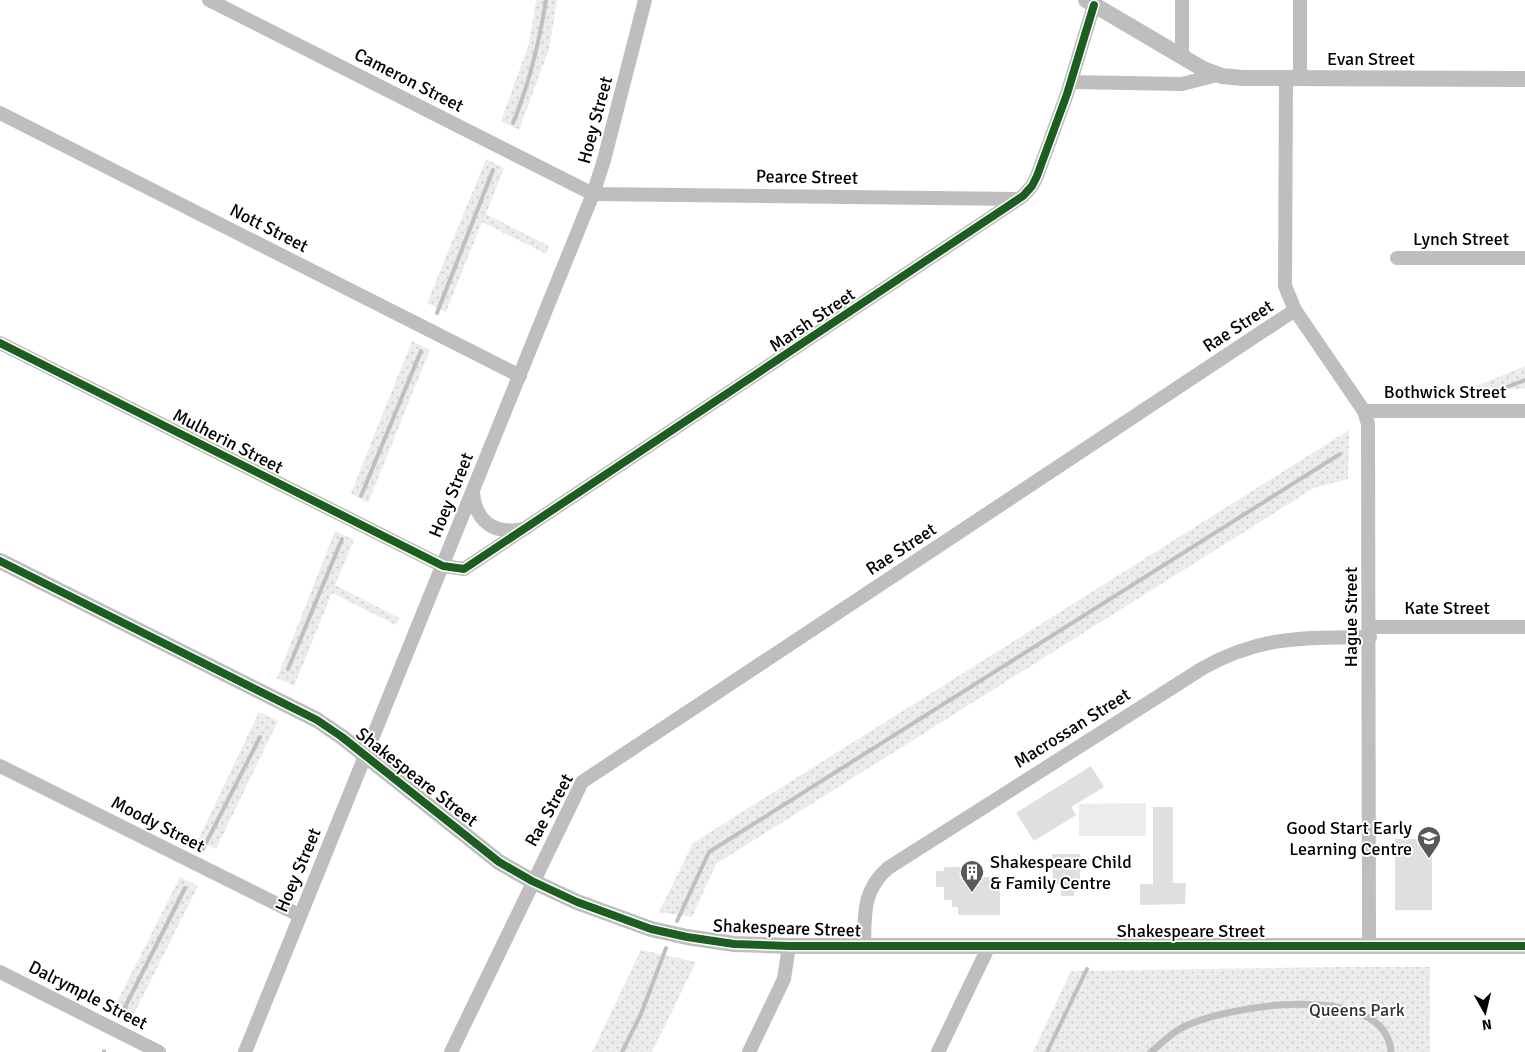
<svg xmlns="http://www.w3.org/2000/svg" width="1525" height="1052" viewBox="0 0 1525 1052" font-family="Signika,sans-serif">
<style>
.grass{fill:url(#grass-dots)}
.pitch{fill:#ececec}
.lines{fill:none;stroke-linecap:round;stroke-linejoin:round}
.stream{stroke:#bfbfbf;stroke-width:4}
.building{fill:#dfdfdf}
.service{stroke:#bebebe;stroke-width:7}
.minor{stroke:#bebebe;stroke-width:14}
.tertiary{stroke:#bebebe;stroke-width:16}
.cycleway-casing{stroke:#fff;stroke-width:11}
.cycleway{stroke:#1b5e20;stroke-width:8}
.labels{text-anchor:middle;stroke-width:4;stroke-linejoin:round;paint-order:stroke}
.street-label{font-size:18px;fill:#000;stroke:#fff}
.poi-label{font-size:18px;fill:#000;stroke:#fff;text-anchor:end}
.park-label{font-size:18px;fill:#333;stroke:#fff}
</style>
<defs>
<pattern id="grass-dots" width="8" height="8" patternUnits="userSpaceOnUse" patternTransform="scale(1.25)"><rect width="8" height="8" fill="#ececec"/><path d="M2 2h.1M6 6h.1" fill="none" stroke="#c9c9c9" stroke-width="1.8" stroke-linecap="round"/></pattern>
</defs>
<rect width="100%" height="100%" fill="#fff"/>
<g class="grass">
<polygon points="536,0 557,0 549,49 519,130 501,121 529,44"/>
<polygon points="486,159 504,168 486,214 549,246 546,254 482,222 446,312 427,303"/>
<polygon points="412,341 430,350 368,503 351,493"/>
<polygon points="1525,366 1525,389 1474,387"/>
<polygon points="1349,430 1348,479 1314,488 716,864 692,917 659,912 693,843"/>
<polygon points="335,531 354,540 335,585 399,618 396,625 332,593 294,686 277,678"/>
<polygon points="259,712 278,721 216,849 198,840"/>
<polygon points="180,877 198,886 134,1014 116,1004"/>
<polygon points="641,950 696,962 652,1052 592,1052"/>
<polygon points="1340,967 1430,967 1430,1052 1033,1052 1071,971"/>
</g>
<polygon class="pitch" points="1146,803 1146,836 1079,836 1079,804"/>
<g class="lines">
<g class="stream">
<path d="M513,123C530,82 539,44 546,0"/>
<polyline points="437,313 493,170"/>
<polyline points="1507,387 1525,380"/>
<polyline points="361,496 421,351"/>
<polyline points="288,669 342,539"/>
<polyline points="203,849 260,737"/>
<polyline points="677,921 709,852 1340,454"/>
<polyline points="122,1013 185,888"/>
<polyline points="104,1052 104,1051"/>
<polyline points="622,1052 641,1014 666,948"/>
<polyline points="1047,1052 1087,969"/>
</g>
</g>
<g class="building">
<polygon points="1091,766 1104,787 1071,807 1076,815 1034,841 1016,813"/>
<polygon points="1153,807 1173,807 1173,883 1186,883 1185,904 1140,905 1140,884 1153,884"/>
<rect x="1395" y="839" width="37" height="71"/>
<polygon points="1052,854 1080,854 1080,884 1074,884 1074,896 1061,896 1061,884 1053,884"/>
<polygon points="944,867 973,867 973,877 995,877 995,885 1000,885 1000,915 958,915 958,907 952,907 952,900 944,900 944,887 936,887 936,871 944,871"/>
</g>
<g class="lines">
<path class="service" d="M1151,1052C1160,1045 1168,1036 1178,1030C1220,1005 1386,979 1391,1052"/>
<g class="minor">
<polyline points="209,0 593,194 1019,199"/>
<polyline points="1182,56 1182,0"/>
<polyline points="1300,79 1300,0"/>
<polyline points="1071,82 1182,84 1217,75"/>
<polyline points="0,113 520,376"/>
<polyline points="1397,258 1525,258"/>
<polyline points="1295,310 1364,411 1368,424 1369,946"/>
<polyline points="0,343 443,566 464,569 1023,196 1032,186 1037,176 1067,94 1094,5"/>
<polyline points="1364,411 1525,411"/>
<path d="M473,492C475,521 494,535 522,529"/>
<polyline points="1370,627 1525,627"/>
<polyline points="0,766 299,915"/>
<path d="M864,946C865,914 862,891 888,868L1203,668C1262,635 1305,638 1370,637"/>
<polyline points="0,972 159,1052"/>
<polyline points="245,1052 593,194 604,160 645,0"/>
<polyline points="451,1052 582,782 1295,310 1285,286 1286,79"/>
<polyline points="749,1052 784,979 789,946"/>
<polyline points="938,1052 989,946"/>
</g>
<g class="tertiary">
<polyline points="1086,0 1203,69 1222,76 1243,78 1525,79"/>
<polyline points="0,561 317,720 342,737 499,862 532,881 577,902 651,929 687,937 734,944 789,946 1525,946"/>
</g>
<g class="cycleway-casing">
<g id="cycleway">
<polyline points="0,343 443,566 464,569 1023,196 1032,186 1037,176 1067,94 1094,5"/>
<polyline points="0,561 317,720 342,737 499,862 532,881 577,902 651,929 687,937 734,944 789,946 1525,946"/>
</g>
</g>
<use href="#cycleway" class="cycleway"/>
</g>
<defs>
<g id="school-pin" transform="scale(1.25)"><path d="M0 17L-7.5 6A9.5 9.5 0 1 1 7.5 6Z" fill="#595959" stroke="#fff"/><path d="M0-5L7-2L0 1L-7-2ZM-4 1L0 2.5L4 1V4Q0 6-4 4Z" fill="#fff"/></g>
<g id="building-pin" transform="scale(1.25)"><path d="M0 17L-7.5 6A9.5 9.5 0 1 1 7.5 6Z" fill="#595959" stroke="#fff"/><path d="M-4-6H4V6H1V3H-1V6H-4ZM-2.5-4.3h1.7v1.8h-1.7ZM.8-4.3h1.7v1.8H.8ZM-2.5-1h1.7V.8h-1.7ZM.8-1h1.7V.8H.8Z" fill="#fff"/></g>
</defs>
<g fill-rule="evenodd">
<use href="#school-pin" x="1429" y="838"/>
<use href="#building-pin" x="972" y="872"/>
</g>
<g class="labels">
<g class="street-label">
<text x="1371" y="65">Evan Street</text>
<text transform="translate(409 80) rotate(27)" y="6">Cameron Street</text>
<text transform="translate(595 120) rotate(-75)" y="6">Hoey Street</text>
<text transform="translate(807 177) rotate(1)" y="6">Pearce Street</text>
<text transform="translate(269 228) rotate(27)" y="6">Nott Street</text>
<text x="1461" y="245">Lynch Street</text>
<text transform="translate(812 320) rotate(-34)" y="6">Marsh Street</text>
<text transform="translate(1238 326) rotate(-33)" y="6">Rae Street</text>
<text x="1445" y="398">Bothwick Street</text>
<text transform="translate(228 441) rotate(27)" y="6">Mulherin Street</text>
<text transform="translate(451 495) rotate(-68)" y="6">Hoey Street</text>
<text transform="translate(901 549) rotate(-33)" y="6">Rae Street</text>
<text x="1447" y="614">Kate Street</text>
<text transform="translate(1351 617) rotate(-90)" y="6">Hague Street</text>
<text transform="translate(1072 728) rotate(-32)" y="6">Macrossan Street</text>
<text transform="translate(417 777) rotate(38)" y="6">Shakespeare Street</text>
<text transform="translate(549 810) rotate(-61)" y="6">Rae Street</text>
<text transform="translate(158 824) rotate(27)" y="6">Moody Street</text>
<text transform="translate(298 870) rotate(-67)" y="6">Hoey Street</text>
<text transform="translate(787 928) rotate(2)" y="6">Shakespeare Street</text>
<text x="1191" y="937">Shakespeare Street</text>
<text transform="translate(88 995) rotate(27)" y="6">Dalrymple Street</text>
</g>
<g class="poi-label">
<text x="1412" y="834">Good Start Early<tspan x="1412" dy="21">Learning Centre</tspan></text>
<text x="990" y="868" text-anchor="start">Shakespeare Child<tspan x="990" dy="21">&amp; Family Centre</tspan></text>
</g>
<g class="park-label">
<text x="1357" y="1016">Queens Park</text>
</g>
</g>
<g transform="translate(1485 1012) rotate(172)" stroke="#ffffff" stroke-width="4" paint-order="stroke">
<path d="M0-4L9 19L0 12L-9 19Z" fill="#000000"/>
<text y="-8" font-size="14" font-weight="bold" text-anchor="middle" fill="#000000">N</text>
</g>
</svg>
